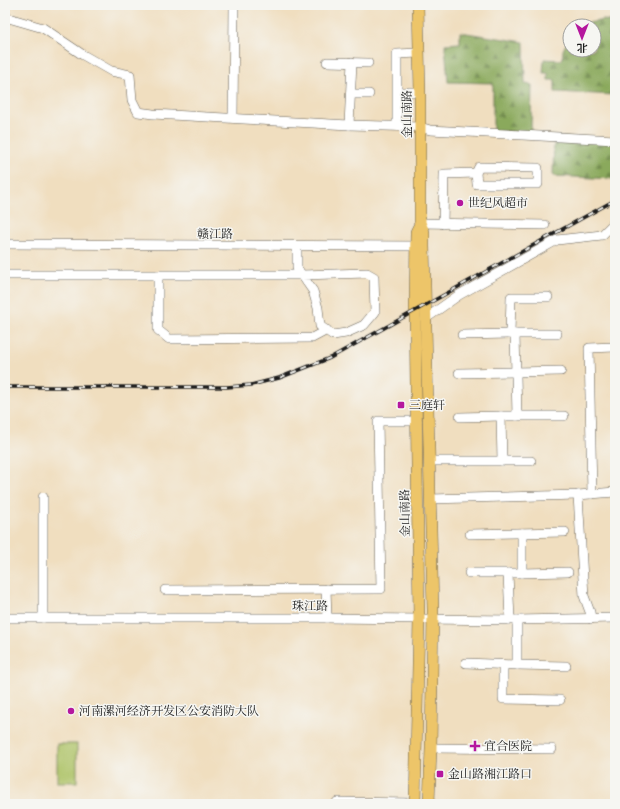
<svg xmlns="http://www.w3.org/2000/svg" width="620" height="809" viewBox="0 0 620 809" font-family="'IM FELL Great Primer','Noto Serif SC',serif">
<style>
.green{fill:#aec368;stroke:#657042}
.forest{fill:url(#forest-firs);stroke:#53623c}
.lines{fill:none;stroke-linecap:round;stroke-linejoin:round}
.minor-casing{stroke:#666055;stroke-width:10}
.major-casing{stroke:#666055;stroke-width:12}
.minor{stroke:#fff;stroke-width:9}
.major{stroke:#edc569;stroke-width:11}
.rail-casing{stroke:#1c1c1c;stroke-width:3.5}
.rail{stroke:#f6f6f2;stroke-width:2;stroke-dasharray:6;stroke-linecap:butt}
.poi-dot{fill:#b5179e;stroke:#f6f6f2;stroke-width:1.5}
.labels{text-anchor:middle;stroke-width:3;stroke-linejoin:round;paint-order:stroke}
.street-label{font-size:12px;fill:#1c1c1c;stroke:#f6f6f2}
.poi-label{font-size:12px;fill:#1c1c1c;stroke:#f6f6f2;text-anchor:start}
</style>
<defs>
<pattern id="forest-firs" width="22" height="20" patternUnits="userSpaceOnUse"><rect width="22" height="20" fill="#8aa95c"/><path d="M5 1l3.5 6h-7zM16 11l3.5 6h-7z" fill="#70894b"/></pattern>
</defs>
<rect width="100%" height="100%" fill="#f6f6f2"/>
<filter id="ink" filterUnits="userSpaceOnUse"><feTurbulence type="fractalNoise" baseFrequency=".025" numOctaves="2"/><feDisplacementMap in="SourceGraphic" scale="8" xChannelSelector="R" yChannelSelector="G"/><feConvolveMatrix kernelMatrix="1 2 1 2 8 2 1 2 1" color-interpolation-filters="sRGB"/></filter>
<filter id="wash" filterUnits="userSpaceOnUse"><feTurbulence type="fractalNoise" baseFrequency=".012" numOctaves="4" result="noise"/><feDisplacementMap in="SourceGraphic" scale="16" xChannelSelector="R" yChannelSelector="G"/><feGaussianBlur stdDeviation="0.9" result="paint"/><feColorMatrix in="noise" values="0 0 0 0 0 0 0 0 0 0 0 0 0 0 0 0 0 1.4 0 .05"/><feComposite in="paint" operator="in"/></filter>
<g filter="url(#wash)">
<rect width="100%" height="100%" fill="#f0debf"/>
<rect class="green" x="57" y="744" width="20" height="38"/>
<g class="forest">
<polygon points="604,20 615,22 615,95 555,92 555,80 548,80 548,73 543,73 544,59 562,60 563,50 570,36 570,50 594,50 594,26 580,26 583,24"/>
<polygon points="460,32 524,42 525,84 532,85 531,132 493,131 493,83 448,82 445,44 460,43"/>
<polygon points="554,137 615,141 615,179 553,176"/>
</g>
</g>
<g filter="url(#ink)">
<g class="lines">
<g class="minor-casing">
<g id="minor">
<polyline points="5,17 43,28 83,55 111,71 130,75 132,100 138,112 153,114 349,125 420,127 430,130 615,140"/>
<polyline points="327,62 368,63"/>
<polyline points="398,92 420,92"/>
<polyline points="351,94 369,94"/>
<polyline points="233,118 234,5"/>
<polyline points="349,125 352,62"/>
<polyline points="397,126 397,54 419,53"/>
<polyline points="420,223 545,225"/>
<polyline points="443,224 444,174 476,173 477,184 538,184 538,168 479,167 476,173"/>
<polyline points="5,244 421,246"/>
<polyline points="297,246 297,268 313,291 318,308 320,326 333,335 346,333 364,325 375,312 374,277 367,273 302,275 158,275 158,330 169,339 312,338 327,330"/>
<polyline points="5,275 158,275"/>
<polyline points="425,319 459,295 557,240 602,235 615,222"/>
<polyline points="515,334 557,334"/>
<polyline points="462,335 510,334"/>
<polyline points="459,373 561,371"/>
<polyline points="517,416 564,416"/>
<polyline points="460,417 501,416"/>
<polyline points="429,461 502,461"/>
<polyline points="531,461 502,461 501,416 517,416 515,334 510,334 511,297 548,297"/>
<polyline points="592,494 589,348 615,347"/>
<polyline points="578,495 584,596 590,612 591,619"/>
<polyline points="43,497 43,618"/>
<polyline points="430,499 578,495 615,492"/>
<polyline points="470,534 565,532"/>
<polyline points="469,573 508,573"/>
<polyline points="522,573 568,572"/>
<polyline points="326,589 327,618"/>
<polyline points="165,590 381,589 378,421 417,421"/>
<polyline points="5,618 327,618 517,620 615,618"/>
<polyline points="510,620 508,573 522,573 522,533"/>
<polyline points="466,663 517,665 517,620"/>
<polyline points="503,665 503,699 560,700"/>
<polyline points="517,665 566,666"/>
<polyline points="431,748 552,749"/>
<polyline points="337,802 415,803"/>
</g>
</g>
<g class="major-casing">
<g id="major">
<polyline points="418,5 420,92 420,223 424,232 424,246 433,610 431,748 429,804"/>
<polyline points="415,804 419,619 415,311 416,232 420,224"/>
</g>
</g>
<use href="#minor" class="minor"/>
<use href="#major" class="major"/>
<g class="rail-casing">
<polyline id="rail" points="5,387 227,387 251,385 279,378 330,358 615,200"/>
</g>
<use href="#rail" class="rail"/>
</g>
</g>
<g class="poi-dot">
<circle cx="460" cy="203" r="4"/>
<rect x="397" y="401" width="8" height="8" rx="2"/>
<circle cx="71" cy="711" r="4"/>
<path d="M473 740h4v4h4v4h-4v4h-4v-4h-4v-4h4z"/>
<rect x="436" y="770" width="8" height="8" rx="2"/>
</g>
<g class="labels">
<g class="street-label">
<text transform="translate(407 114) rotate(-90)" y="4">金山南路</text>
<text x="215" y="238">赣江路</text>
<text transform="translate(405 513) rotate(-91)" y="4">金山南路</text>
<text x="310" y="610">珠江路</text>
</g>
<g class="poi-label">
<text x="468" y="207">世纪风超市</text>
<text x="409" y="409">三庭轩</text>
<text x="79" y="715">河南漯河经济开发区公安消防大队</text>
<text x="484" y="750">宜合医院</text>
<text x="448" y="778">金山路湘江路口</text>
</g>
</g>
<rect width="620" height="809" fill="none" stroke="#f6f6f2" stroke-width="20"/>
<g transform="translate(582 38) rotate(180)"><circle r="19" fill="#f6f6f2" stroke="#9f9f9c"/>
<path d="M0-3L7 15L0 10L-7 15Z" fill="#b5179e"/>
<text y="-6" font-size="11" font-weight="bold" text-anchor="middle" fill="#1c1c1c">北</text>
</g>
</svg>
